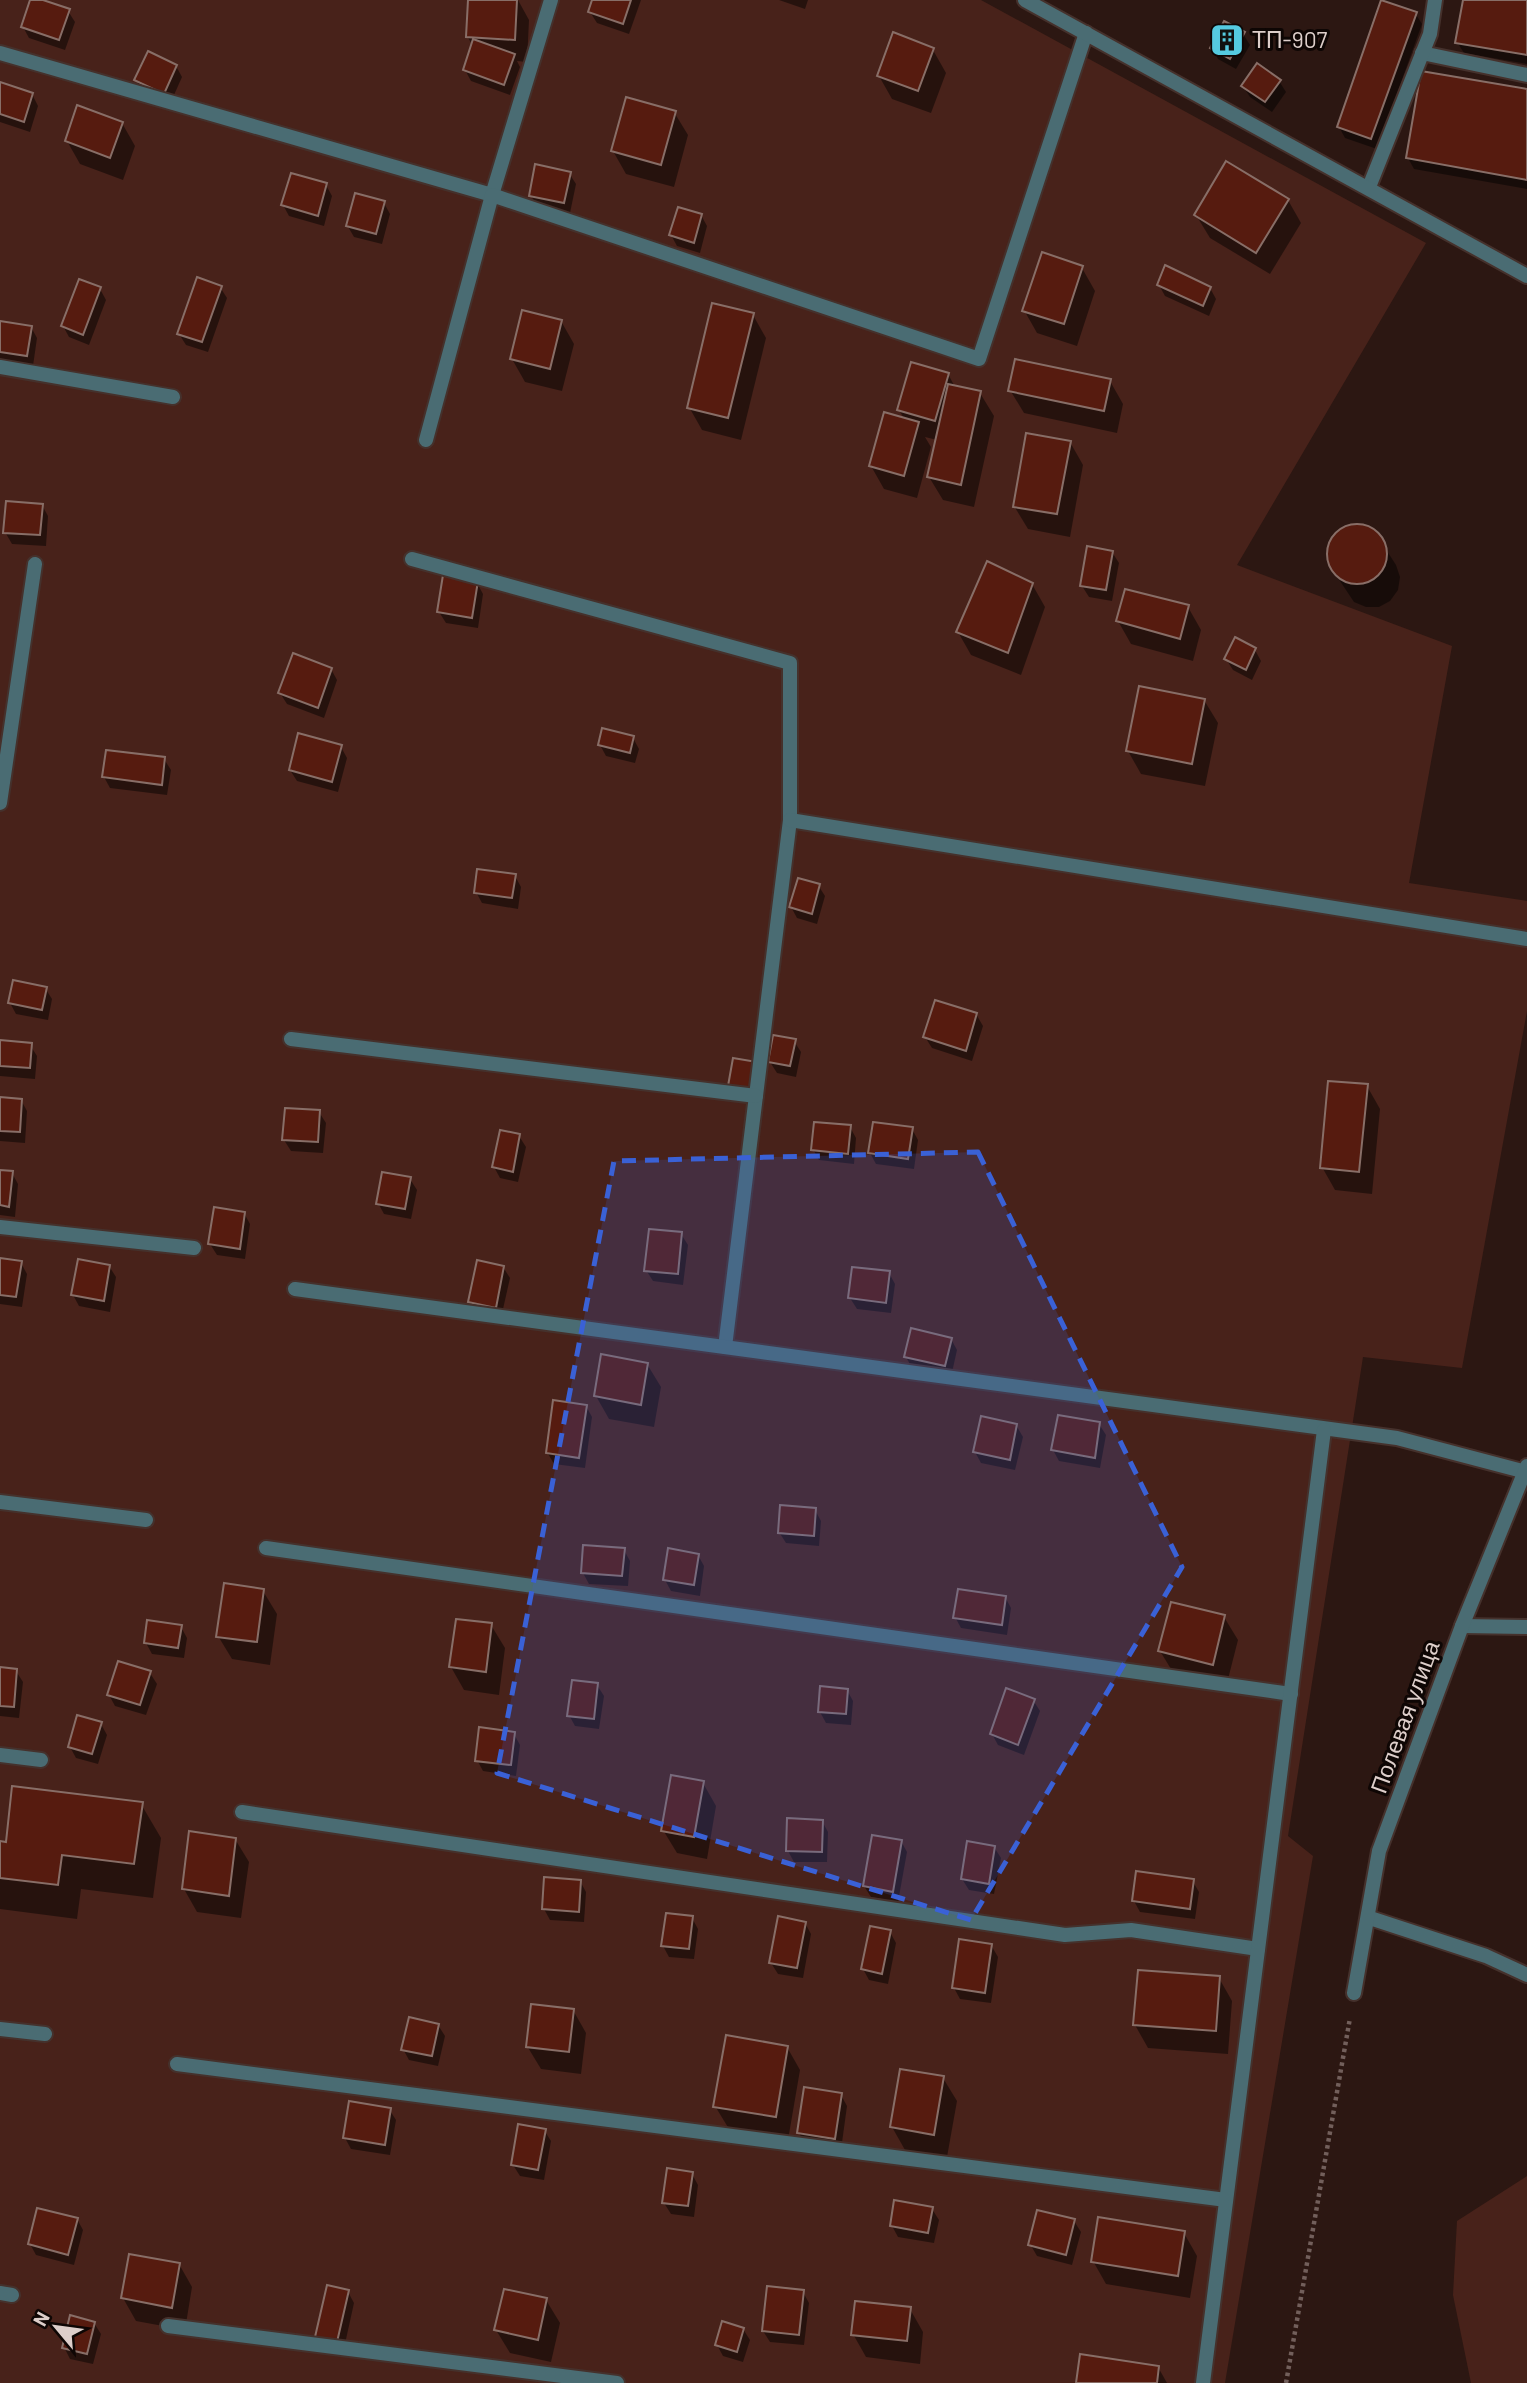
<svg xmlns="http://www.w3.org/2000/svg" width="1527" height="2383" viewBox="0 0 1527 2383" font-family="Barlow,sans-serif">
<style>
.green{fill:#48221a}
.shadow{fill:#0007}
.building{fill:#561b0f;stroke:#886e67;stroke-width:2}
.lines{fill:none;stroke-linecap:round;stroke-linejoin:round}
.lane-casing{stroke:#45312c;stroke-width:18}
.street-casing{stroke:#45312c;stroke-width:18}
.path{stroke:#725f5b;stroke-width:4.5;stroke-dasharray:3.5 3.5;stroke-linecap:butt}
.lane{stroke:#4a6c73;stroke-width:14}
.street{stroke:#4a6c73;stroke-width:14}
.marked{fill:#3a61d6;fill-opacity:0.2;stroke:#3a61d6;stroke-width:5;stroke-dasharray:14 9;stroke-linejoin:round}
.labels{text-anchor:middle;stroke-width:6;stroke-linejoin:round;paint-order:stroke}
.poi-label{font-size:23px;fill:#ddceca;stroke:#0e0604;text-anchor:start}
.street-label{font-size:23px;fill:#ddceca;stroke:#0e0604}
</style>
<rect width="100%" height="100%" fill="#2c1712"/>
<g class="green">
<polygon points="0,0 981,0 1426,243 1237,565 1452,646 1409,883 1527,901 1527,1011 1462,1368 1363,1357 1288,1836 1313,1856 1225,2383 0,2383"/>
<polygon points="1527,2176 1527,2383 1471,2383 1453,2295 1457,2221"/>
</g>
<g class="shadow">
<polygon points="32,0 68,11 75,22 65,50 29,38 23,27"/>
<polygon points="469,0 518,0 529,20 527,62 517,61 520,67 510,95 471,81 465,70 473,46 467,36"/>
<polygon points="594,0 641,0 629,34 597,23 590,12"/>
<polygon points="779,0 808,0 805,9"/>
<polygon points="1465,0 1527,0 1527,64 1464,53 1457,42"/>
<polygon points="1415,13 1422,24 1377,149 1345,138 1339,127"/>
<polygon points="1243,34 1250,45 1236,69 1218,59 1212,48"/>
<polygon points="933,50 946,73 931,113 892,99 879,76"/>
<polygon points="176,66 182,77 170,104 142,91 136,80"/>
<polygon points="1279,81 1286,92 1272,112 1250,97 1243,86"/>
<polygon points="0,84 32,94 38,106 30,132 0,122"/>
<polygon points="1527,91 1527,189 1414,169 1408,158"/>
<polygon points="674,112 688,135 674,187 626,174 613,151"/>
<polygon points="122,123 135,146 123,180 80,164 67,141"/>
<polygon points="569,173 576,184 570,213 538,207 531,196"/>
<polygon points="326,185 332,196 324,226 289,216 283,205"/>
<polygon points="1288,200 1301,223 1270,274 1210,238 1196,215"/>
<polygon points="384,203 390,214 382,244 354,237 347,225"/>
<polygon points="701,215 707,226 700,253 677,246 671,235"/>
<polygon points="1082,268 1095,291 1077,346 1037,333 1024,310"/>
<polygon points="1159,285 1210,288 1216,299 1209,316 1165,296"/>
<polygon points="220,287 227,298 208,352 186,345 179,334"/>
<polygon points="100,289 106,300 89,345 69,337 63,326"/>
<polygon points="753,315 766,338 741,440 702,430 689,407"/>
<polygon points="561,321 574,344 562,391 525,382 512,359"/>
<polygon points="0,323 31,327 37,338 33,366 0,362"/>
<polygon points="948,374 955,387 980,393 994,416 974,507 943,500 929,477 937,440 925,437 931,447 917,498 884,489 871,466 905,420 899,410"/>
<polygon points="1110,381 1123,404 1117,433 1024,413 1010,390"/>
<polygon points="1070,442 1083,465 1070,537 1028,529 1014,506"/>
<polygon points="42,505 48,516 46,546 12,544 5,532"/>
<polygon points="1349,526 1362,526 1374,531 1396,565 1400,577 1398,590 1390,601 1379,607 1366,607 1354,602 1332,569 1328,556 1330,543 1338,533"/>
<polygon points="1112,552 1119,563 1112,601 1089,597 1082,586"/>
<polygon points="477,583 483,594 478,628 446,623 439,612"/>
<polygon points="1032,584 1045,607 1021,675 971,655 958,632"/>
<polygon points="1188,607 1201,630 1193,661 1131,644 1118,621"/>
<polygon points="1255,650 1261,661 1252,680 1233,670 1226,659"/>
<polygon points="331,669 337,680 324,718 287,704 280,693"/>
<polygon points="1204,700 1218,723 1205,786 1141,774 1128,751"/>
<polygon points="633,738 639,749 635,763 606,756 600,745"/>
<polygon points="341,747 347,758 338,792 297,781 290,770"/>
<polygon points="164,759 171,770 167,795 110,788 104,777"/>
<polygon points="515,876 521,887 518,909 482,903 476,892"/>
<polygon points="818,885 825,896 817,924 797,918 791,907"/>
<polygon points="45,988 52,999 48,1020 16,1014 10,1003"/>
<polygon points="976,1014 983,1026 972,1061 932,1048 925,1037"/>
<polygon points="794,1041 801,1052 796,1077 777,1073 770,1062"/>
<polygon points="0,1042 30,1045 37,1056 35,1079 0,1076"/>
<polygon points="1367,1086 1380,1109 1372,1194 1335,1190 1322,1167"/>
<polygon points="0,1099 21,1100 27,1111 25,1143 0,1141"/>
<polygon points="319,1112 326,1123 323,1153 291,1151 284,1140"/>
<polygon points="850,1127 856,1138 854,1164 819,1160 813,1149"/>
<polygon points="912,1129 918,1140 914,1169 876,1164 870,1153"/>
<polygon points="519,1136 526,1147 518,1182 500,1178 494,1167"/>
<polygon points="0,1172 12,1173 18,1184 15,1217 0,1215"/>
<polygon points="410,1179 417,1190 411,1219 384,1214 378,1203"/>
<polygon points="244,1213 250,1224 245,1259 217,1255 210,1244"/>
<polygon points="681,1234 688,1245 683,1285 653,1281 646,1270"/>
<polygon points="0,1260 21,1263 27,1274 22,1307 0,1304"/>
<polygon points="109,1266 116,1277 110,1312 79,1306 73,1295"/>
<polygon points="503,1267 510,1278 501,1318 476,1313 470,1302"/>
<polygon points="889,1273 895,1284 891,1313 857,1309 850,1298"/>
<polygon points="951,1339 957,1350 951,1377 912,1368 906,1357"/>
<polygon points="647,1364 661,1387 654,1427 609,1419 596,1396"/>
<polygon points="586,1406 592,1417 585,1468 554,1464 547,1452"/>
<polygon points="1099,1424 1106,1435 1100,1468 1059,1461 1053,1450"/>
<polygon points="1016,1425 1023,1437 1015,1470 981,1463 975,1452"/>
<polygon points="815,1510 821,1521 819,1546 786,1543 779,1532"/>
<polygon points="624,1550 630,1561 628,1586 589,1584 583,1573"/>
<polygon points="698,1555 704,1566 700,1596 671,1591 665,1580"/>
<polygon points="263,1591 277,1614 270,1665 232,1659 218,1636"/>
<polygon points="1005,1597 1011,1608 1007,1635 961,1628 955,1617"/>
<polygon points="1224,1617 1238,1640 1226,1687 1174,1674 1160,1651"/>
<polygon points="491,1625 505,1648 499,1695 464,1690 451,1667"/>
<polygon points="181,1627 187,1638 184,1658 152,1654 146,1643"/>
<polygon points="0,1669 16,1671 23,1682 19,1718 0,1716"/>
<polygon points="150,1673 157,1684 146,1715 115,1706 109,1695"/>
<polygon points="597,1685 604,1696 599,1729 575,1726 569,1715"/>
<polygon points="847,1690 853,1701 851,1725 826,1723 820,1712"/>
<polygon points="1033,1700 1040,1711 1024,1755 998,1745 992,1734"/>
<polygon points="101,1724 107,1735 98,1764 76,1758 70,1747"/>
<polygon points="514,1734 520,1745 516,1776 483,1771 477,1760"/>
<polygon points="703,1783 716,1806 707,1859 677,1853 663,1830"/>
<polygon points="141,1804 161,1838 153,1898 81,1889 77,1919 0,1909 0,1843 8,1844"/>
<polygon points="822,1821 828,1832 827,1862 794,1862 788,1851"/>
<polygon points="235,1839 249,1862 241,1918 197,1912 184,1889"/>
<polygon points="901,1841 907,1852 898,1902 871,1897 864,1886"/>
<polygon points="994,1847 1001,1858 994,1894 969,1890 962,1879"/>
<polygon points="1192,1880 1199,1892 1195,1919 1140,1912 1134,1901"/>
<polygon points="580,1881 586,1892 584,1922 550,1920 544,1909"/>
<polygon points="692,1918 698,1929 694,1959 669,1957 663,1946"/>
<polygon points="805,1923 811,1934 803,1978 778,1974 771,1963"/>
<polygon points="890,1932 896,1943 888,1984 869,1980 863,1969"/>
<polygon points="991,1945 998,1957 991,2003 960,1999 954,1988"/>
<polygon points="1219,1978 1232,2001 1228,2054 1148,2048 1135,2025"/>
<polygon points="573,2010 586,2033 581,2074 541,2069 527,2046"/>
<polygon points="438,2025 445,2036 438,2066 409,2060 403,2049"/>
<polygon points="787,2047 800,2070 788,2140 729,2129 715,2106"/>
<polygon points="943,2078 957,2101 947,2157 905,2150 892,2127"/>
<polygon points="841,2095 847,2106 841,2150 805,2144 799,2133"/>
<polygon points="389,2109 396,2120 390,2155 351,2149 345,2138"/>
<polygon points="544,2130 551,2141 544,2180 520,2176 513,2165"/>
<polygon points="692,2174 698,2185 694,2217 671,2214 664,2203"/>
<polygon points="932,2209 939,2220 934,2243 898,2237 892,2226"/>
<polygon points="77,2219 83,2230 74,2265 36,2255 30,2244"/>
<polygon points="1074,2221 1081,2232 1072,2265 1037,2256 1030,2244"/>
<polygon points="1184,2233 1197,2256 1190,2298 1106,2284 1093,2261"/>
<polygon points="179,2264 192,2287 185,2330 136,2321 123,2298"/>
<polygon points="348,2292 354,2303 343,2353 324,2348 317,2337"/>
<polygon points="803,2292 809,2303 804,2345 770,2342 763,2331"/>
<polygon points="546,2300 560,2323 551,2362 510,2353 496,2330"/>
<polygon points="910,2309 923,2332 920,2364 866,2357 853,2334"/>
<polygon points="94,2323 101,2334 93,2364 70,2359 64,2347"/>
<polygon points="743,2329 750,2340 743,2362 723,2356 717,2345"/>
<polygon points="1158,2367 1167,2383 1077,2383"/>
</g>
<g class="building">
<polygon points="30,0 43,0 70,9 59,40 21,27"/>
<polygon points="468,0 517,0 515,40 466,37"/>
<polygon points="592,0 631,0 623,24 588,12"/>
<polygon points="1381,0 1417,12 1371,139 1337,127"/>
<polygon points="1463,0 1527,0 1527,55 1455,43"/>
<polygon points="1224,21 1245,32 1230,59 1210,48"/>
<polygon points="893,32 934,48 918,91 877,76"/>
<polygon points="473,39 515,54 504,85 463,70"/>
<polygon points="148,51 177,65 164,94 134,80"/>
<polygon points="1257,63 1281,80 1265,102 1241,86"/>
<polygon points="1421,71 1527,89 1527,180 1406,158"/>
<polygon points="0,82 33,93 24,122 0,114"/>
<polygon points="626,97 676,111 661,165 611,151"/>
<polygon points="77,105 123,122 110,158 65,141"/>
<polygon points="1226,161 1289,199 1256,253 1194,215"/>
<polygon points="535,164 571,172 564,203 529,196"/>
<polygon points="291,173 327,183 318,216 281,205"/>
<polygon points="355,193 385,201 376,234 346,226"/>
<polygon points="678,207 702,214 694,243 669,235"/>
<polygon points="1042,252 1083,266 1064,324 1022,311"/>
<polygon points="1165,265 1211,287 1203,306 1157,285"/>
<polygon points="197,277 222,286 202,342 177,334"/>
<polygon points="79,279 101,287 83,335 61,326"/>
<polygon points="712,303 754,313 728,418 687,408"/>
<polygon points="522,310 562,320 550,369 510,359"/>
<polygon points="0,321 32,326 27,356 0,352"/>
<polygon points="1015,359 1111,379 1104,411 1008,391"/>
<polygon points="911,362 949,373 935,421 897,410"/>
<polygon points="948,384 981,391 961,485 927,477"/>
<polygon points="884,412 919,422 904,476 869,466"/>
<polygon points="1026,433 1071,441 1057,514 1013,507"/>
<polygon points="6,501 43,504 40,535 3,533"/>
<circle cx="1357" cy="554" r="30"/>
<polygon points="1087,546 1113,551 1106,590 1080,586"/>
<polygon points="987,561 1033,583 1008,653 956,632"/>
<polygon points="443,575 478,581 472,618 437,612"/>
<polygon points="1125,589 1189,605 1180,639 1116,621"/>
<polygon points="1235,637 1256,648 1246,670 1224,659"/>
<polygon points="293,653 332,668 318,708 278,693"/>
<polygon points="1139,686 1205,699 1192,764 1126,751"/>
<polygon points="602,728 634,736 630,753 598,745"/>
<polygon points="298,733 342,745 332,782 289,770"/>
<polygon points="106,750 165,757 162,785 102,777"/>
<polygon points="477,869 516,874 512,898 474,893"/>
<polygon points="798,878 820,884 812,914 789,907"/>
<polygon points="13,980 47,987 42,1010 8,1003"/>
<polygon points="935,1000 977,1013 966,1051 923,1037"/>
<polygon points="773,1035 796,1039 790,1066 768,1062"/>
<polygon points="0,1040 32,1043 30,1068 0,1066"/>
<polygon points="733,1058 757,1062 753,1089 728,1086"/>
<polygon points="1328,1081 1368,1084 1359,1172 1320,1168"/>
<polygon points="0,1097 22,1099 20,1132 0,1131"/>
<polygon points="285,1108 320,1110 318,1142 282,1140"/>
<polygon points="814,1122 851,1125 848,1154 811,1150"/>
<polygon points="873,1122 913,1127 908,1159 868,1153"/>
<polygon points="500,1130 520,1134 513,1172 492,1167"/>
<polygon points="0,1170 13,1171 9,1207 0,1205"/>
<polygon points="382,1172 411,1177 405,1209 376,1204"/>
<polygon points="214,1207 245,1212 240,1249 208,1244"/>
<polygon points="649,1229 682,1232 678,1274 644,1271"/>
<polygon points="0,1258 22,1261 16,1297 0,1295"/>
<polygon points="78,1259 110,1265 104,1301 71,1295"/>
<polygon points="477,1260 504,1266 496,1308 468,1302"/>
<polygon points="852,1267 890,1271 886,1303 848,1298"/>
<polygon points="911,1328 952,1338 945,1366 904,1357"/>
<polygon points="601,1354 648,1363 641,1405 594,1396"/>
<polygon points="553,1400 587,1405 579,1458 546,1453"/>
<polygon points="1058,1415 1100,1422 1095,1458 1051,1450"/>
<polygon points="981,1416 1017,1424 1010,1460 973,1452"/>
<polygon points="780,1505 816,1508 814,1536 778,1533"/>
<polygon points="583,1545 625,1548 622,1576 581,1573"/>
<polygon points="668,1548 699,1554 694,1585 663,1580"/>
<polygon points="224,1583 264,1589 257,1642 216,1637"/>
<polygon points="958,1589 1006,1596 1002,1625 953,1618"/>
<polygon points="1171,1602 1225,1615 1213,1665 1158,1651"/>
<polygon points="456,1619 492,1623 486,1672 449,1667"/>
<polygon points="147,1620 182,1625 178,1648 144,1643"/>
<polygon points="118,1661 151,1671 140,1705 107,1695"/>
<polygon points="0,1667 17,1669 14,1707 0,1706"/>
<polygon points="572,1680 598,1683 594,1719 567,1716"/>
<polygon points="820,1686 848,1689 846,1714 818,1712"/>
<polygon points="1006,1688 1035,1699 1018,1745 990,1734"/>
<polygon points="77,1715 102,1722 92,1754 68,1747"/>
<polygon points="479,1727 515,1732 511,1765 475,1761"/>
<polygon points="671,1775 704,1781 694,1837 661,1831"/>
<polygon points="12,1786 143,1802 134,1864 62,1855 58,1885 0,1878 0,1841 6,1842"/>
<polygon points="787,1818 823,1820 822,1852 786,1851"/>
<polygon points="189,1831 236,1838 229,1896 182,1889"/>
<polygon points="872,1835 902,1840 893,1892 863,1886"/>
<polygon points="967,1841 995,1846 989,1884 961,1879"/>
<polygon points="1136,1871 1194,1879 1190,1909 1132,1901"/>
<polygon points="544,1877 581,1880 579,1912 542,1909"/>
<polygon points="666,1913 693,1916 689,1949 661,1946"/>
<polygon points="778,1916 806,1922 797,1968 769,1963"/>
<polygon points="870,1926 891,1930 882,1974 861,1969"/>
<polygon points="959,1939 992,1944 985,1993 952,1988"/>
<polygon points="1138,1970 1220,1976 1216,2031 1133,2025"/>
<polygon points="531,2004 574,2009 569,2052 526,2047"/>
<polygon points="409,2017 439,2024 432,2056 401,2050"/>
<polygon points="726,2035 788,2046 776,2117 713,2107"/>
<polygon points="900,2069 944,2076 934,2135 890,2127"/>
<polygon points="804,2087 842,2093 835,2139 797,2133"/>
<polygon points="349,2101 391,2108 385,2145 343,2138"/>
<polygon points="518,2124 546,2129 538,2170 511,2165"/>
<polygon points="667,2168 693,2172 688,2206 662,2203"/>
<polygon points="894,2200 933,2207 928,2233 890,2226"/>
<polygon points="37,2208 78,2218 68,2255 28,2244"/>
<polygon points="1037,2210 1075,2219 1066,2255 1028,2245"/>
<polygon points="1098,2217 1185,2231 1178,2276 1091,2262"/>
<polygon points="129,2254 180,2263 172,2308 121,2298"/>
<polygon points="327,2285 349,2290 337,2342 315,2337"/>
<polygon points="767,2286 804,2290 799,2335 762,2331"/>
<polygon points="504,2289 547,2298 538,2340 494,2330"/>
<polygon points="855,2301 911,2307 907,2341 851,2335"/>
<polygon points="70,2315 95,2322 87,2354 62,2348"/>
<polygon points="722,2321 744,2328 737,2352 715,2345"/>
<polygon points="1080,2354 1159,2366 1157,2383 1076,2383"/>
</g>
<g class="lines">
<g class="lane-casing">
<g id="lane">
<polyline points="0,53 492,195 551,0"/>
<polyline points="1422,53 1527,75"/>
<polyline points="1369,187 1430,34 1435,0"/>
<polyline points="0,367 173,397"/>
<polyline points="426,440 492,195 979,359 1086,33"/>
<polyline points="412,559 790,663 790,820 725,1347"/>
<polyline points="0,803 35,564"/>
<polyline points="790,820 1527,939"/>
<polyline points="291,1039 756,1096"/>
<polyline points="0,1227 194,1248"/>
<polyline points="295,1289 1397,1438 1526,1472"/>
<polyline points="0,1502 146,1520"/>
<polyline points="266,1548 1291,1694"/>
<polyline points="1462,1626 1527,1627"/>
<polyline points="0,1755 41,1760"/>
<polyline points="242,1812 1065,1935 1131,1930 1258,1949"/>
<polyline points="1370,1918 1486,1956 1527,1975"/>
<polyline points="0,2029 45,2034"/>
<polyline points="177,2064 1226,2200"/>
<polyline points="0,2293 12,2295"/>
<polyline points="168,2326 617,2383"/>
<polyline points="1203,2383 1324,1430"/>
</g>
</g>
<g class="street-casing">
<g id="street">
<polyline points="1025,0 1527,276"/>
<polyline points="1354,1993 1379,1851 1462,1626 1527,1466"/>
</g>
</g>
<polyline class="path" points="1286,2383 1350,2018"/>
<use href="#lane" class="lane"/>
<use href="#street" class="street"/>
</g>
<path class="marked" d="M978,1152L1182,1567L971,1920L497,1773L614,1161Z"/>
<defs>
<g id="building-square" transform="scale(1.75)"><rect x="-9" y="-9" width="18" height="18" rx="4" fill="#55cae0" stroke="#0e0604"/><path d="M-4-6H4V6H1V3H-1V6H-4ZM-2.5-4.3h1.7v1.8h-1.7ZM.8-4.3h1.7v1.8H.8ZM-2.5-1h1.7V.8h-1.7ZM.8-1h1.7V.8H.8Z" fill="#111"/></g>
</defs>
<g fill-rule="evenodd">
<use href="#building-square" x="1227" y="40"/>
</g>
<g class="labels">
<g class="poi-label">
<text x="1252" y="48">ТП-907</text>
</g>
<g class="street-label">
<text transform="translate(1405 1717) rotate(-70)" y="8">Полевая улица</text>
</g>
</g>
<g transform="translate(56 2327) rotate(299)" stroke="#0e0604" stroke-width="5" paint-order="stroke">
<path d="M0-5L12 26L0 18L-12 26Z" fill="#ddceca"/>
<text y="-10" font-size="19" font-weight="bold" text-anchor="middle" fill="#ddceca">N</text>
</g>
</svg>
